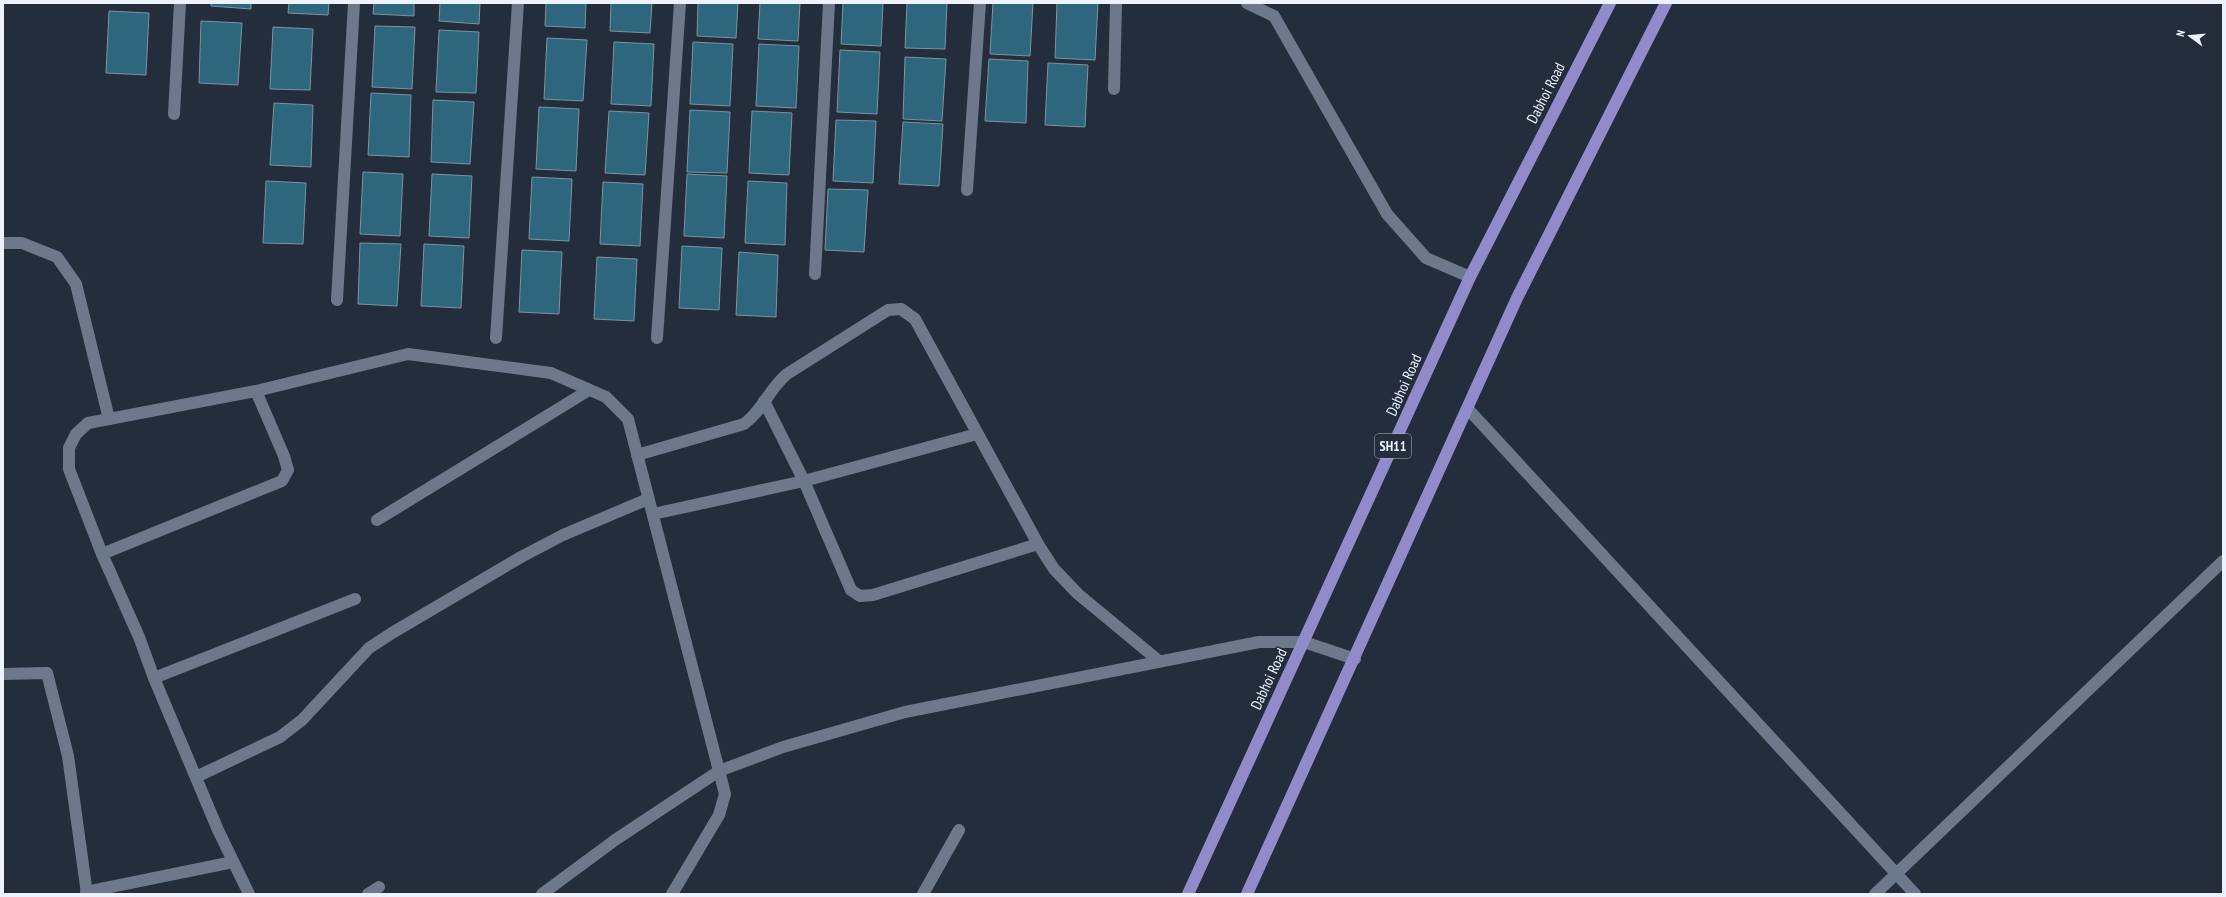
<svg xmlns="http://www.w3.org/2000/svg" width="2226" height="897" viewBox="0 0 2226 897" font-family="'PT Sans Narrow',sans-serif">
<style>
.building{fill:#2d667d;stroke:#7d949f}
.lines{fill:none;stroke-linecap:round;stroke-linejoin:round}
.service{stroke:#6d788a;stroke-width:12}
.minor{stroke:#6d788a;stroke-width:12}
.primary{stroke:#918acb;stroke-width:12}
.labels{text-anchor:middle;stroke-width:3;stroke-linejoin:round;paint-order:stroke}
.shield{fill:#232d3c;stroke:#b0b8c4;stroke-width:1}
.shield-label{font-size:14px;font-weight:bold;fill:#edf3fe}
.street-label{font-size:15px;fill:#edf3fe;stroke:#232d3c}
</style>
<rect width="100%" height="100%" fill="#232d3c"/>
<g class="building">
<polygon points="211,3 251,3 251,9 211,6"/>
<polygon points="289,3 329,3 328,15 288,13"/>
<polygon points="374,3 414,3 414,16 373,14"/>
<polygon points="440,3 480,3 479,24 439,21"/>
<polygon points="546,3 586,3 585,28 545,26"/>
<polygon points="611,3 652,3 650,33 610,31"/>
<polygon points="698,3 738,3 736,38 697,36"/>
<polygon points="760,3 800,3 798,41 758,39"/>
<polygon points="843,3 883,3 881,46 841,44"/>
<polygon points="907,3 947,3 945,49 905,48"/>
<polygon points="993,3 1033,3 1030,56 990,54"/>
<polygon points="1057,3 1098,3 1095,60 1055,58"/>
<polygon points="109,11 149,13 146,75 106,73"/>
<polygon points="201,21 242,23 238,85 199,83"/>
<polygon points="375,26 415,27 412,89 372,87"/>
<polygon points="273,27 313,29 310,90 270,89"/>
<polygon points="439,30 479,32 476,93 436,92"/>
<polygon points="547,38 587,40 583,101 544,99"/>
<polygon points="614,42 654,44 651,106 611,104"/>
<polygon points="693,42 733,44 730,106 690,104"/>
<polygon points="759,44 799,46 796,108 756,106"/>
<polygon points="840,50 880,52 877,114 837,112"/>
<polygon points="905,57 946,59 942,121 903,119"/>
<polygon points="989,59 1028,61 1026,123 985,121"/>
<polygon points="1048,63 1088,65 1085,127 1045,125"/>
<polygon points="371,93 411,95 409,157 368,155"/>
<polygon points="433,100 474,102 470,164 431,162"/>
<polygon points="274,103 313,105 311,167 270,165"/>
<polygon points="539,107 579,109 576,171 536,169"/>
<polygon points="690,110 730,112 727,173 687,172"/>
<polygon points="609,111 649,113 645,175 605,173"/>
<polygon points="752,111 792,113 789,175 749,173"/>
<polygon points="836,120 876,121 873,183 833,181"/>
<polygon points="903,122 943,124 939,186 899,184"/>
<polygon points="363,172 403,174 400,236 360,234"/>
<polygon points="432,174 472,176 469,238 429,236"/>
<polygon points="687,174 727,176 724,238 684,236"/>
<polygon points="532,177 572,179 569,241 529,239"/>
<polygon points="266,181 306,183 303,244 263,243"/>
<polygon points="748,181 787,183 785,245 745,243"/>
<polygon points="603,182 643,184 640,246 600,244"/>
<polygon points="828,189 868,190 864,252 825,250"/>
<polygon points="360,243 401,244 397,306 358,304"/>
<polygon points="424,244 464,246 461,308 421,306"/>
<polygon points="682,246 722,248 719,310 679,308"/>
<polygon points="522,250 562,252 559,314 519,312"/>
<polygon points="739,252 778,255 776,317 736,315"/>
<polygon points="597,257 637,259 634,321 594,319"/>
</g>
<g class="lines">
<g class="service">
<polyline points="1468,409 1915,894"/>
<polyline points="1875,894 2223,561"/>
</g>
<g class="minor">
<polyline points="1247,3 1274,16 1387,214 1426,258 1470,277"/>
<polyline points="1114,89 1116,3"/>
<polyline points="174,114 180,3"/>
<polyline points="967,190 980,3"/>
<polyline points="3,243 22,243 57,257 76,284 109,419"/>
<polyline points="815,274 829,3"/>
<polyline points="337,300 354,3"/>
<polyline points="496,338 518,3"/>
<polyline points="657,338 680,3"/>
<polyline points="764,401 804,481 851,590 860,596 873,595 1038,544"/>
<path d="M637,455L744,424C763,410 769,389 787,374L888,310L901,309L915,319L1038,544L1054,569L1078,594L1159,661"/>
<polyline points="653,514 804,481 977,434"/>
<polyline points="377,520 589,390"/>
<polyline points="102,554 282,481 288,470 284,456 256,391"/>
<polyline points="3,674 47,673 68,756 87,894"/>
<polyline points="154,678 355,599"/>
<polyline points="196,777 280,737 302,720 369,648 392,633 521,557 563,535 648,499"/>
<polyline points="86,892 233,862"/>
<polyline points="249,894 218,830 154,678 139,637 102,554 69,469 69,448 76,434 88,423 256,391 408,354 551,373 606,397 628,419 725,794 719,815 672,894"/>
<polyline points="368,894 379,887"/>
<polyline points="542,894 615,840 719,771 783,747 905,712 1259,642 1304,642 1355,659"/>
<polyline points="923,894 959,830"/>
</g>
<g class="primary">
<polyline points="1188,894 1470,277 1610,3"/>
<polyline points="1247,894 1517,298 1666,3"/>
</g>
</g>
<g class="labels">
<rect class="shield" x="1375" y="434" width="36" height="24" rx="3"/>
<g class="shield-label">
<text x="1393" y="451">SH11</text>
</g>
<g class="street-label">
<text transform="translate(1546 93) rotate(-63)" y="5">Dabhoi Road</text>
<text transform="translate(1404 385) rotate(-66)" y="5">Dabhoi Road</text>
<text transform="translate(1269 679) rotate(-65)" y="5">Dabhoi Road</text>
</g>
</g>
<rect width="2226" height="897" fill="none" stroke="#edf3fe" stroke-width="8"/>
<g transform="translate(2190 36) rotate(286)" stroke="#232d3c" stroke-width="3" paint-order="stroke">
<path d="M0-3L7 15L0 10L-7 15Z" fill="#edf3fe"/>
<text y="-6" font-size="11" font-weight="bold" text-anchor="middle" fill="#edf3fe">N</text>
</g>
</svg>
